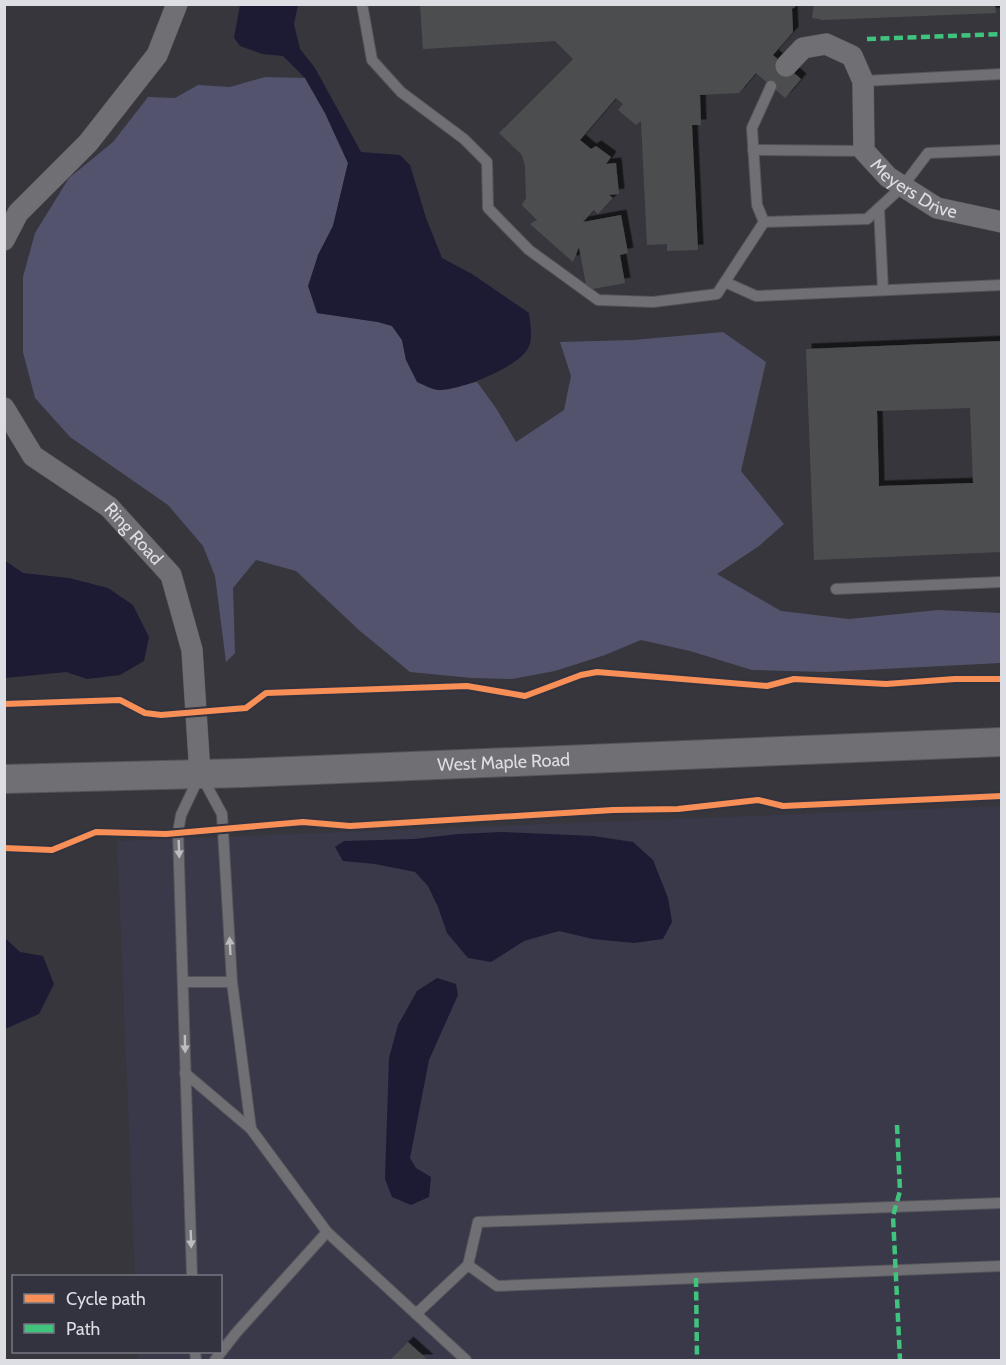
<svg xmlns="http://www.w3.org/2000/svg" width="1006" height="1365" viewBox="0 0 1006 1365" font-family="Cabin,sans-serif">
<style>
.built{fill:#39394a}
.green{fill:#53536e}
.water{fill:#1d1a34}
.building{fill:#4b4e50;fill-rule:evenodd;filter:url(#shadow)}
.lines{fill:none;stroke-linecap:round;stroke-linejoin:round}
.service-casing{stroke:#54545a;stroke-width:12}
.minor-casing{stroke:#54545a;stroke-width:22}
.secondary-casing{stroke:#54545a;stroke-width:30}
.service{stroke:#707074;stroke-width:10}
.minor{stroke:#707074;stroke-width:21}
.secondary{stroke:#707074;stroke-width:28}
.quiet{stroke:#40c37c;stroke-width:4.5;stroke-dasharray:9 4.5;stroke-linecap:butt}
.cycleway-casing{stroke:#33333f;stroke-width:10}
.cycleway{stroke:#f78f57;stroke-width:6}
.oneway{fill:#bcbcc2}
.labels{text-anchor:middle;stroke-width:6;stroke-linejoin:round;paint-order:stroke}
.street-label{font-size:18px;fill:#dddde4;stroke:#33333f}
</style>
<defs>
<filter id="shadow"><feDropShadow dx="5.5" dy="-5.5" stdDeviation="0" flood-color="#0009"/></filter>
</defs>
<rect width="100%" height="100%" fill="#36363c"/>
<polygon class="built" points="1001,806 1001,1360 138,1360 138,1352 220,1352 220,1276 135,1276 117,841"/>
<polygon class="green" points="265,77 305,78 325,113 348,163 333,226 318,255 317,313 378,322 392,326 402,340 406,360 438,390 477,382 496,408 516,442 564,410 571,376 560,342 633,340 723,332 766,362 741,471 784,524 759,546 717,574 781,611 849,619 938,610 1001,613 1001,663 825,672 752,670 690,651 641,640 605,655 555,671 512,679 472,678 410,672 360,631 296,571 256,560 233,588 235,653 226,662 215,576 203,546 168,505 70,437 35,398 23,352 23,277 35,233 69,178 113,142 148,97 175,98 198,85 230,87"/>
<g class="water">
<path d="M240,5H298L294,24L300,49L315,68L361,152L400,155L410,165L426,218L442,258L472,274L529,313C530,324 534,340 527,350C515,368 461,390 439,390C433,390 424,385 417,382L406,360L402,340L392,326L378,322L317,313L308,286L318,255L333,226L348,163L325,113L305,78L283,56L262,54L240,46L234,38Z"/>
<polygon points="4,560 23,573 69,578 108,588 133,605 149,637 144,661 120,675 87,679 66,672 5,678"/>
<polygon points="502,832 593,836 633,842 653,860 668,898 672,922 663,939 634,943 593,939 559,931 524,941 491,962 468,958 447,933 438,907 428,886 415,872 375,864 343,861 335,847 344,841 414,839 458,834"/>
<polygon points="4,937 20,952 43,956 54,984 39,1014 5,1029"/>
<polygon points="437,978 456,984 458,995 429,1060 410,1158 416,1168 431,1177 429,1197 411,1205 392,1197 385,1179 389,1058 398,1025 417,991"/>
</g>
<g class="building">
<polygon points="420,4 799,4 792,9 793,32 773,55 801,79 785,98 756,73 739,93 700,95 701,125 692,125 698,250 667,251 667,244 647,245 641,121 636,125 618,110 623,104 616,98 580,140 591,149 596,146 611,157 606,164 616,163 619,194 609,195 613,198 598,214 594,210 583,222 621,215 628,253 620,255 625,283 587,290 579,247 573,262 530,224 537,220 522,205 526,198 525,166 522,155 499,133 573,59 555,41 423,49"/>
<polygon points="814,4 995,4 996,13 823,20 812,18"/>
<path d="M1002,341V552L814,560L806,349ZM970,408L973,483L879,486L877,411Z"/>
<polygon points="408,1342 428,1360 390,1360"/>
</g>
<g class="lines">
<g class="service-casing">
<g id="service">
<polyline points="362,4 372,60 401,92 464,139 487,162 488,208 529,250 598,300 653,302 717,294 764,222 757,205 752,128 771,86"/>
<polyline points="863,81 1002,74"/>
<polyline points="753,150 864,151"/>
<polyline points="879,208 883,290"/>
<polyline points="764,222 867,219 903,186 928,153 1002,150"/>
<polyline points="725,282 756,296 1002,285"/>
<polyline points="836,589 1002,582"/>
<polyline points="202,777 222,814 232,982 251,1129"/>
<polyline points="184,982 232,982"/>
<polyline points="185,1073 251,1129 327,1232 466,1360"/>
<polyline points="468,1265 497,1286 1002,1266"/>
<polyline points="192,1276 178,832 181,815 199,777"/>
<polyline points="416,1314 468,1265 478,1222 1002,1203"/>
<polyline points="195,1352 196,1360"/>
<polyline points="215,1360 236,1333 327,1232"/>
</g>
</g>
<g class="minor-casing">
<g id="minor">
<path id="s1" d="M786,66L803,48L826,44L852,56L863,81L864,151L888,177L937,208L1002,222"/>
<polyline points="4,240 18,213 88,143 157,55 177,4"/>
<path id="s2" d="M4,408L33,456L109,507L171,575L192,650L200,774"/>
</g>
</g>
<g class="secondary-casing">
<g id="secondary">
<path id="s3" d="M4,779L242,773L1002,742"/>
</g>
</g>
<use href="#service" class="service"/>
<use href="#minor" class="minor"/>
<use href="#secondary" class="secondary"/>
<g class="quiet">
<polyline points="867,39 1002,34"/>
<polyline points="897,1125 900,1191 893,1216 900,1360"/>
<polyline points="696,1278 697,1360"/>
</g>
<g class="cycleway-casing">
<g id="cycleway">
<polyline points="4,704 120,700 145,713 161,715 246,708 266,693 467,686 525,696 581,675 597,672 767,686 794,679 886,684 955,679 1002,679"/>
<polyline points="4,848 52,850 96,832 166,834 303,822 350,826 613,810 678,809 758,800 783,806 1002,796"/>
</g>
</g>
<use href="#cycleway" class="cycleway"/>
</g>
<defs><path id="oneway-solid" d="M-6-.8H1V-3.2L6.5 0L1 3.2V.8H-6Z" transform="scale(1.5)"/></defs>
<g class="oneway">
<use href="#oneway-solid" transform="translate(179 849) rotate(88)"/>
<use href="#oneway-solid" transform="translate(230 946) rotate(-93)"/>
<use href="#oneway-solid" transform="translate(185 1044) rotate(89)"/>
<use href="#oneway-solid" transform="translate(191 1239) rotate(88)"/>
</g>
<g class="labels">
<g class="street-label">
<text dy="6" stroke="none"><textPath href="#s1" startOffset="238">Meyers Drive</textPath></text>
<text dy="6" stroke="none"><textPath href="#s2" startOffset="184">Ring Road</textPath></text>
<text dy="6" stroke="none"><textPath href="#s3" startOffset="500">West Maple Road</textPath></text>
</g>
</g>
<rect width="1006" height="1365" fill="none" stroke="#dddde4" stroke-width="12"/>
<rect x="12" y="1275" width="210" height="78" fill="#33333f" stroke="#777781" stroke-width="1.5"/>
<rect x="24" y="1294" width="30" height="9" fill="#f78f57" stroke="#777781" stroke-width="1.5"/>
<text x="66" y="1305" font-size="18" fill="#dddde4">Cycle path</text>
<rect x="24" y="1324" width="30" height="9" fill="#40c37c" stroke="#777781" stroke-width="1.5"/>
<text x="66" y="1335" font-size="18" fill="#dddde4">Path</text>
</svg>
